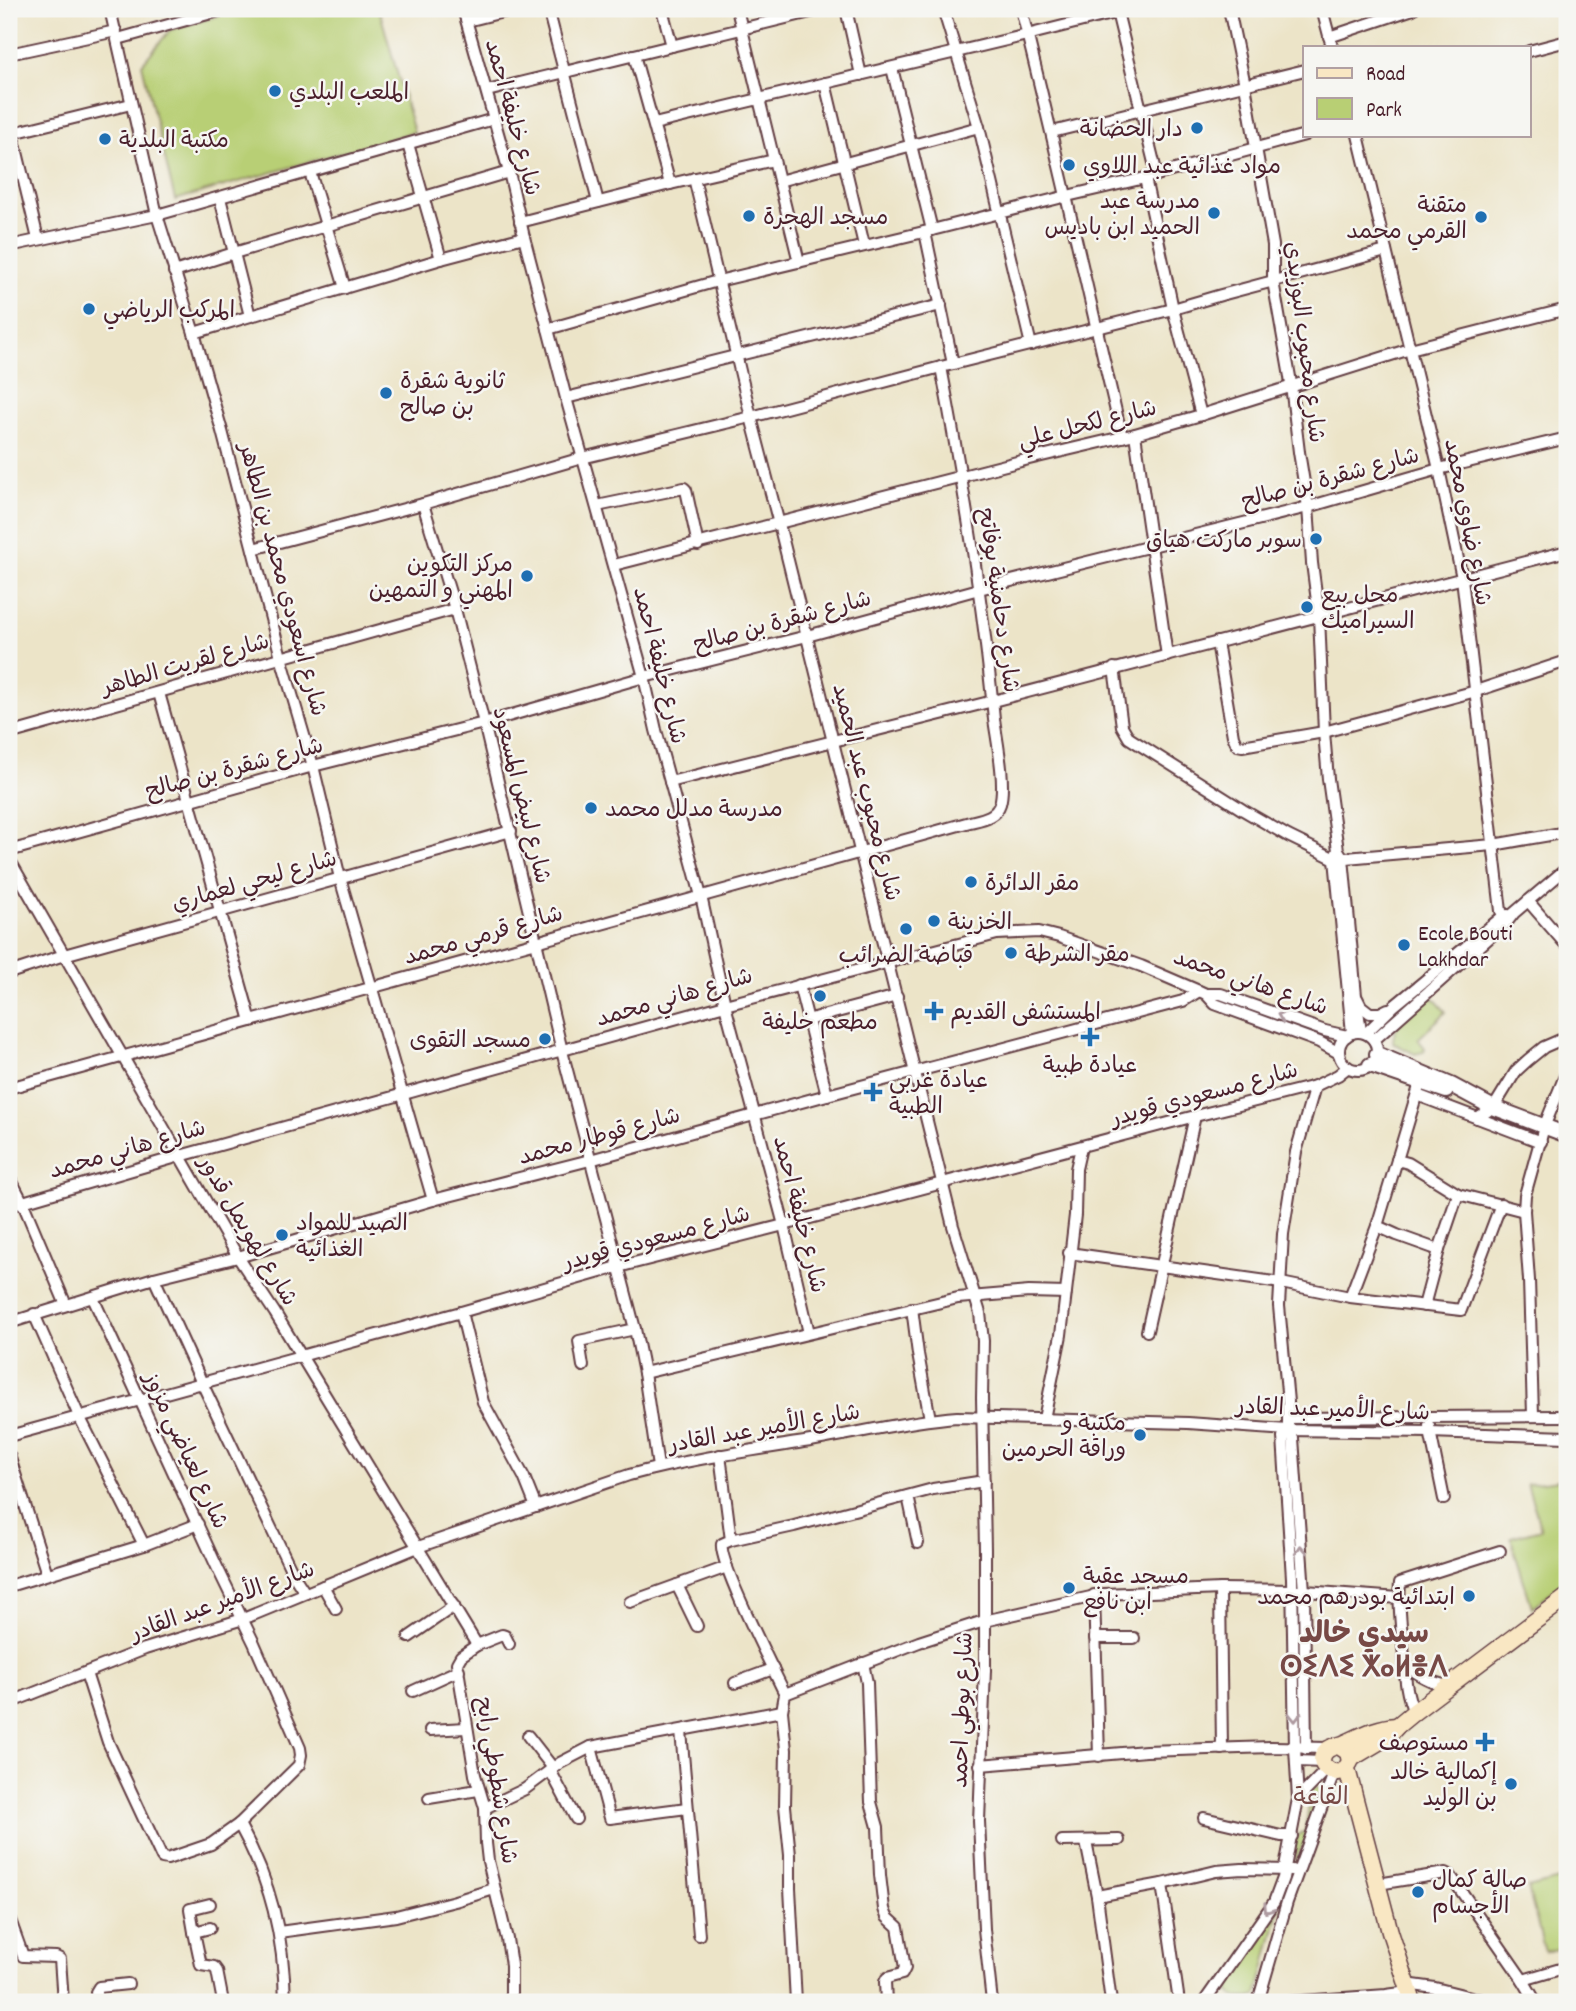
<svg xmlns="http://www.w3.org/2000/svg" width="1576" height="2011" viewBox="0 0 1576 2011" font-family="Dekko,'Playpen Sans Arabic','Noto Sans Tifinagh',sans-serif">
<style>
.green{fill:#b8cf74;stroke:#817750;stroke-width:2}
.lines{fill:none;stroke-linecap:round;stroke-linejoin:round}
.minor-casing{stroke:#623d43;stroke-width:14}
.tertiary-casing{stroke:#623d43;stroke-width:18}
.secondary-casing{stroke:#623d43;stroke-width:19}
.minor{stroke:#fff;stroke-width:10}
.tertiary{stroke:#fff;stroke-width:14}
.secondary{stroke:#f9e7c3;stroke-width:16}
.oneway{stroke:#ae9aa0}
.poi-dot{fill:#1f6fb2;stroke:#f6f6f2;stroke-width:2.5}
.labels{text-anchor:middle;stroke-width:5;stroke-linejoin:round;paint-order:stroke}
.poi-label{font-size:23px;fill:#4a1f2b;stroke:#f6f6f2;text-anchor:start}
.street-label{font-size:23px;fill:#4a1f2b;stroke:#f6f6f2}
.neighbourhood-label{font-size:24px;fill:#774946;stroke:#f6f6f2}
.district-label{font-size:30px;font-weight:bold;fill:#774946;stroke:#f6f6f2}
</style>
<rect width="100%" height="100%" fill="#f6f6f2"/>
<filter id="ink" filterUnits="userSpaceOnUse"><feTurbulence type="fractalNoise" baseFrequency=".0143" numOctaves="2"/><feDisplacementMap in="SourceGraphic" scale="14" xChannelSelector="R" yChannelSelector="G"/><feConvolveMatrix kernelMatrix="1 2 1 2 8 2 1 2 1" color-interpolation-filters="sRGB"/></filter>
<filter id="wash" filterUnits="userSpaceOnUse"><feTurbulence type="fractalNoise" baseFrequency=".00686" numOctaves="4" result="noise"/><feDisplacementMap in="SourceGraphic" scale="28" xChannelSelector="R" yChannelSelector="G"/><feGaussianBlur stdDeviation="1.57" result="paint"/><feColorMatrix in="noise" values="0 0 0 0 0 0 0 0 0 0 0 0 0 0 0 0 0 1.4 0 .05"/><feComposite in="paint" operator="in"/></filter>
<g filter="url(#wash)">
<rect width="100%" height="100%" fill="#ece4c8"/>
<g class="green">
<polygon points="241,9 379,9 414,132 175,200 142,64 170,30"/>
<path d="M1431,995L1446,1012L1418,1039L1425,1048L1423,1052L1415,1054L1393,1043C1392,1022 1416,1008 1431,995Z"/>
<polygon points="1567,1479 1567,1580 1532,1607 1515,1553 1511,1537 1541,1529 1527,1484"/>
<polygon points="1314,1786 1323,1790 1325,1793 1305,1832 1308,1834 1296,1860 1294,1860 1297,1835 1305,1832 1311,1788"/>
<polygon points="1567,1878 1567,1946 1545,1952 1528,1888"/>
<path d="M1280,1907L1257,1996C1241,2000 1225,1999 1229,1978Z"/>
</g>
</g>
<g filter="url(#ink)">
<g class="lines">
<g class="minor-casing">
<g id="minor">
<polyline points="110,9 157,215 194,333 222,431 281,657 313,766 340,878 433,1200"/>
<polyline points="463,9 509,172 524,237 566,398 644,677 656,730 701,896 725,1005 784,1225 809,1333"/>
<polyline points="548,9 598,202"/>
<polyline points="662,9 672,46"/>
<polyline points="737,9 799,262"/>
<polyline points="846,9 861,75"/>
<polyline points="943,9 979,127 1031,345"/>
<path d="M1021,9C1057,151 1088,294 1122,437"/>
<polyline points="1229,9 1245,85 1273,245 1273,281 1290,377 1299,452 1308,507 1312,563 1319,616 1324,732 1328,779 1338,850 1343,858 1356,996 1361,1032"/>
<polyline points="1322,9 1332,47"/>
<polyline points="1117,12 1157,175"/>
<polyline points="467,21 515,9"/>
<polyline points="1329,37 1413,9"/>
<polyline points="118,39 226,9"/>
<polyline points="1529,51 1567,41"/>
<polyline points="9,54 116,31"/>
<polyline points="634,55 670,184"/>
<polyline points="892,68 932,230"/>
<polyline points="825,83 864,245"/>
<polyline points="487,91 823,9"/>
<polyline points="9,119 38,239"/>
<polyline points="654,124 1027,35 1131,9"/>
<polyline points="1052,132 1305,70"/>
<polyline points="9,134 131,104"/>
<polyline points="1358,135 1439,469 1462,578 1501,911 1507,922"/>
<polyline points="408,144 441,259"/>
<polyline points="310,172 345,288"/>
<polyline points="694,178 751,417 779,524 953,1226 980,1313 983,1341 982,1398 985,1549 985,1670 979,1821 984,1929 992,2002"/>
<polyline points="1145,178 1173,309 1201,415"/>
<polyline points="779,181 979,127"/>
<polyline points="220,198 250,316"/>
<polyline points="520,222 670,184 774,160"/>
<polyline points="925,232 953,364"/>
<polyline points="9,246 157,215 494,119"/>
<polyline points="174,272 234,253 509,172"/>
<polyline points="548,329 714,282 932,230 1067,196 1145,178 1305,135"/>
<polyline points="194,333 441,259 524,237"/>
<polyline points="566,398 941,305"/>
<polyline points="1135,434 1167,656"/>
<polyline points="423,504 455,609 484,723 562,1051 635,1329 644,1373 658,1467"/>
<polyline points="597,506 684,488 686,490 698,545"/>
<polyline points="253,549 423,504 582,458 751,417 941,367 1173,309 1221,295 1386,251"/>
<polyline points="614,565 1029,459 1135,434 1201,415 1410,349 1567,309"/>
<polyline points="1217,642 1233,736 1237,745 1242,746 1324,732 1476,691 1567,661"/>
<polyline points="1114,668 1122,726 1129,738 1243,810 1288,836 1335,859 1493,845 1567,832"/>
<polyline points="159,693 251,1021"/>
<polyline points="9,734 455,609"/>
<polyline points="670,782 993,701 1567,551"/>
<polyline points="9,851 313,766 484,723 644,677 807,636 979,589 1308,507 1439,469 1567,438"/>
<polyline points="1337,852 1335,859 1352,1033"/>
<polyline points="9,859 238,1257 275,1313 477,1645 461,1656 457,1663 475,1775 485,1808 486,1843 488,1861 507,1939 511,1965 511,2002"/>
<polyline points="1528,901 1567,946"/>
<polyline points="9,973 64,955 511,831"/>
<polyline points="799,985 827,1095"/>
<polyline points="1206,994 1215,1004 1319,1042 1339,1053"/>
<polyline points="1357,998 1361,1006 1370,1013 1380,1013 1388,1009"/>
<polyline points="807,1020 897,996"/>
<circle cx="1358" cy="1051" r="19"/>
<polyline points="1366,1033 1394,1006 1502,917 1508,915"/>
<polyline points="1374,1040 1507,922 1514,913 1567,868"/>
<polyline points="1420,1083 1397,1160 1408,1163 1458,1194 1524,1211"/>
<path d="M9,1088L970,822C982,819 996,817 1000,804C1006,784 997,741 994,719C983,601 963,484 941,367"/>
<polyline points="1417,1095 1541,1142"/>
<polyline points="1477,1118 1494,1107 1516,1071 1528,1060 1544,1047 1567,1037"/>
<polyline points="9,1176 22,1201 66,1305"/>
<polyline points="9,1206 180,1156 725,1005 997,934 1039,932 1059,937 1141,966 1206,994 1221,994 1325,1031 1347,1036"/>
<polyline points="1377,1226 1397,1235 1439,1250"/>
<polyline points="1069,1253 1281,1283 1350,1297 1461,1310 1501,1204"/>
<polyline points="154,1278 202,1383 294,1576 305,1593"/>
<polyline points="1350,1297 1377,1226 1397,1160"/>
<polyline points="1424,1306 1439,1250 1458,1194"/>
<polyline points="912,1308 918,1354 930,1419"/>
<polyline points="461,1312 483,1402 524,1477 536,1507"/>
<polyline points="34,1314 79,1416 144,1545"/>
<polyline points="9,1323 154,1278 238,1257 433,1200 590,1160 827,1095 1183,1001 1199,991"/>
<polyline points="1147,1331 1195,1116"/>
<polyline points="583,1366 579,1341 635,1329"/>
<polyline points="644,1373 958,1298 1029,1292 1066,1293"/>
<polyline points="1533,1415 1529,1280 1524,1211 1525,1195 1544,1127 1567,1071"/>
<polyline points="1288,1418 1567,1416"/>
<polyline points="1044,1419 1061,1335 1075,1215 1076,1169 1081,1147"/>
<polyline points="1429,1426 1444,1499"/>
<polyline points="9,1436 461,1312 618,1267 784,1225 1195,1116 1315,1086 1338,1075 1348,1067"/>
<polyline points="9,1455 47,1574"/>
<path d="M720,1455L731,1540L722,1544C718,1561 774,1671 785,1694"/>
<polyline points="908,1496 918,1543"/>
<polyline points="731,1540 794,1526 933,1489 984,1481"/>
<polyline points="677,1585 697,1626"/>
<polyline points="9,1586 144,1545 198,1524"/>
<polyline points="323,1586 336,1609"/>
<polyline points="1220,1589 1222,1749"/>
<polyline points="1094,1595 1099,1756"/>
<polyline points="630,1602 727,1567"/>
<polyline points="409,1637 454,1606"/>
<polyline points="1095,1638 1134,1638"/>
<polyline points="477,1645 502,1635 505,1636 509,1644"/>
<polyline points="863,1663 867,1683 871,1802 878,1827 880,1875 884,1909 887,1917 898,1927 905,1968 902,1974 887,1978 885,1982 886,2002"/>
<path d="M1405,1665C1419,1675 1431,1683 1449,1686"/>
<polyline points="86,1673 108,1742 162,1858 167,1859 211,1844 239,1824 299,1765 301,1755 300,1748 254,1643 217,1567 93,1298"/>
<polyline points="735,1683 773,1669"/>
<polyline points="413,1691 459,1670"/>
<polyline points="785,1694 919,1642 984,1621 1104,1594 1220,1589 1292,1590 1399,1598"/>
<polyline points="785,1694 782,1711 786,1750 785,1806 790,1855 790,1888 796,2002"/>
<path d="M9,1703L145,1649L243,1619L418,1547L629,1475C684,1460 741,1452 798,1443C851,1435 903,1421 957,1417L1188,1423L1288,1430L1430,1432L1567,1437"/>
<path d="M1414,1712C1404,1690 1405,1668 1403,1645C1401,1625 1398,1604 1400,1583L1500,1551"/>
<polyline points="430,1730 466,1728"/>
<polyline points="681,1731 699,1935"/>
<polyline points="528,1736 553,1768"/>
<polyline points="591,1747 610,1818 687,1808"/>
<polyline points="1306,1749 1304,1591 1293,1438 1288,1430 1288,1402 1279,1306 1283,1234 1296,1152 1315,1086"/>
<polyline points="1296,1761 1323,1762"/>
<polyline points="980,1765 1146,1751 1271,1747 1329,1748"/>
<polyline points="550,1770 576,1819"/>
<polyline points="429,1798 478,1790"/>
<polyline points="1298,1799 1327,1769"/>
<polyline points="485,1808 525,1789 560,1763 591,1747 782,1711"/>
<polyline points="1204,1818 1281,1836 1292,1836"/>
<path d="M239,1824C271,1882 284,1936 285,2002"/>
<polyline points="1062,1841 1119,1840"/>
<polyline points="1086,1842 1097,1896 1111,2002"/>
<polyline points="1162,1884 1179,2002"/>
<polyline points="1378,1884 1446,1873 1450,1875 1523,1980 1567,1967"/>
<polyline points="1097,1896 1162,1884 1216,1871 1242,1869 1292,1870"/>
<polyline points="9,1917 23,1956 56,1957 60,1959 63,2002"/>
<polyline points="210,1928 194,1932 201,1965 214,1967 217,1971 223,2002"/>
<polyline points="194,1932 190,1909 210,1904"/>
<polyline points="279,1932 396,1916 455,1901 494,1889"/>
<polyline points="1523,1980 1536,2002"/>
<polyline points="1406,1984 1435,1988 1491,2002"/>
<polyline points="97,2002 96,1992 99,1987 128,1984"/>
<polyline points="1204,2002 1274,1902 1283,1878 1298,1799 1295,1748 1292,1578 1283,1437 1288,1430"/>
<polyline points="1258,2002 1287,1902 1334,1773"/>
<polyline points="1288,2002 1386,1995 1409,1992"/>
</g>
</g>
<g class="tertiary-casing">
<g id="tertiary">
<polyline points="1377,1054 1451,1085 1490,1106 1567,1135"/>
<polyline points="1370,1065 1446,1091"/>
</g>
</g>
<g class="secondary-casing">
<g id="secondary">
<path d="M1339,1746L1348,1752L1350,1762L1344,1771C1329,1776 1314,1762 1327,1750C1332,1746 1338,1746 1343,1744C1361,1736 1377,1727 1397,1726"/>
<polyline points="1350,1759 1387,1737 1397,1726 1414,1712 1567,1597"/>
<polyline points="1347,1769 1390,1932 1413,2002"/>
</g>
</g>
<use href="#minor" class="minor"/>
<use href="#tertiary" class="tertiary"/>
<use href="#secondary" class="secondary"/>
</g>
<defs><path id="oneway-chevron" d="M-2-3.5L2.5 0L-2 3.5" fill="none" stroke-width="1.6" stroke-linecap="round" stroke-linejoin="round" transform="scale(1.75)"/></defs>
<g class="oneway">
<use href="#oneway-chevron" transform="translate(1282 1016) rotate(-160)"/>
<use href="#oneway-chevron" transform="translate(1301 1550) rotate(-94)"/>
<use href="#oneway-chevron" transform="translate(1295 1717) rotate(89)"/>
<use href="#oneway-chevron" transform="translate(1268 1909) rotate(123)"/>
</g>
</g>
<g class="poi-dot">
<circle cx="275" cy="91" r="7"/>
<circle cx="1197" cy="128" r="7"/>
<circle cx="105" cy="139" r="7"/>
<circle cx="1069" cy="165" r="7"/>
<circle cx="1214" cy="213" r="7"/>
<circle cx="749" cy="216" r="7"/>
<circle cx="1481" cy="217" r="7"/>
<circle cx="89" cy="309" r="7"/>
<circle cx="386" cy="393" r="7"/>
<circle cx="1316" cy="539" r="7"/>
<circle cx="527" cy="576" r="7"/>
<circle cx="1307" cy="607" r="7"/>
<circle cx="591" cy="808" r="7"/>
<circle cx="971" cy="882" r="7"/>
<circle cx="934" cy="921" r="7"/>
<circle cx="906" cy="929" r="7"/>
<circle cx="1404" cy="945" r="7"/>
<circle cx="1011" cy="953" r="7"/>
<circle cx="820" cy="996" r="7"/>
<path d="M930.5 1000.5h7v7h7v7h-7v7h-7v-7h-7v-7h7z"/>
<path d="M1086.5 1026.5h7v7h7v7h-7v7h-7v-7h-7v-7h7z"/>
<circle cx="545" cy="1039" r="7"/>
<path d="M869.5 1081.5h7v7h7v7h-7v7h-7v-7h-7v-7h7z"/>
<circle cx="282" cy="1235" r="7"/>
<circle cx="1140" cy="1435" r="7"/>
<circle cx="1069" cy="1588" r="7"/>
<circle cx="1469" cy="1596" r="7"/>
<path d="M1481.5 1731.5h7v7h7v7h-7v7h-7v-7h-7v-7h7z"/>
<circle cx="1511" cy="1784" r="7"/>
<circle cx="1418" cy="1892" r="7"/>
</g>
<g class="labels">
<g class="poi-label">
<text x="289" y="99">الملعب البلدي</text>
<text x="1183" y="136" text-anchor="end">دار الحضانة</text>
<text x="119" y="147">مكتبة البلدية</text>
<text x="1083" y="173">مواد غذائية عبد اللاوي</text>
<text x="1200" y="208" text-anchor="end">مدرسة عبد<tspan x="1200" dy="26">الحميد ابن باديس</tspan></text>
<text x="1467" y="212" text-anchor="end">متقنة<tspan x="1467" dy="26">القرمي محمد</tspan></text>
<text x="763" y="224">مسجد الهجرة</text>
<text x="103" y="317">المركب الرياضي</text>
<text x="400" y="388">ثانوية شقرة<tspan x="400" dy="26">بن صالح</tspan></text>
<text x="1302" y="547" text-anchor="end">سوبر ماركت هياق</text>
<text x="513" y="571" text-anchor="end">مركز التكوين<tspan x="513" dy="26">المهني و التمهين</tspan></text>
<text x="1321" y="602">محل بيع<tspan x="1321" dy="26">السيراميك</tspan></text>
<text x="605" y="816">مدرسة مدلل محمد</text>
<text x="985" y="890">مقر الدائرة</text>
<text x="948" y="929">الخزينة</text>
<text x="1418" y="940">Ecole Bouti<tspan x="1418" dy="26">Lakhdar</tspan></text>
<text x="1025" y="961">مقر الشرطة</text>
<text x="906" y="962" text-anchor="middle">قباضة الضرائب</text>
<text x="950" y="1019">المستشفى القديم</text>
<text x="820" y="1029" text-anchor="middle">مطعم خليفة</text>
<text x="531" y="1047" text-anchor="end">مسجد التقوى</text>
<text x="1090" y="1072" text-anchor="middle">عيادة طبية</text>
<text x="889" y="1087">عيادة غربي<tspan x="889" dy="26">الطبية</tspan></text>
<text x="296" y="1230">الصيد للمواد<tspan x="296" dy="26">الغذائية</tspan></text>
<text x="1126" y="1430" text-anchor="end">مكتبة و<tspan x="1126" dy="26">وراقة الحرمين</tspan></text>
<text x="1083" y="1583">مسجد عقبة<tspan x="1083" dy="26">ابن نافع</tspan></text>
<text x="1455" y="1604" text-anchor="end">ابتدائية بودرهم محمد</text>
<text x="1469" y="1750" text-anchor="end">مستوصف</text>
<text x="1497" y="1779" text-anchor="end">إكمالية خالد<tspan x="1497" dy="26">بن الوليد</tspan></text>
<text x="1432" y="1887">صالة كمال<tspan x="1432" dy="26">الأجسام</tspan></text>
</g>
<g class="street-label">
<text transform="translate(514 117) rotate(75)" y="8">شارع خليفة احمد</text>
<text transform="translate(1306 342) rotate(83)" y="8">شارع محبوب البوزيدي</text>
<text transform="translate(1087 423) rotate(-14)" y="8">شارع لكحل علي</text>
<text transform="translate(1330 477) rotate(-15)" y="8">شارع شقرة بن صالح</text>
<text transform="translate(1469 522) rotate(79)" y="8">شارع ضاوي محمد</text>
<text transform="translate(284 579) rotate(75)" y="8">شارع اسعودي محمد بن الطاهر</text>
<text transform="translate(1000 600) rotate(82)" y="8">شارع دحامنية بوفاتح</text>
<text transform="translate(782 620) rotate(-15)" y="8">شارع شقرة بن صالح</text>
<text transform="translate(185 663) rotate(-16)" y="8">شارع لقريت الطاهر</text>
<text transform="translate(661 665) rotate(76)" y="8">شارع خليفة احمد</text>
<text transform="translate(234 767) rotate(-15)" y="8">شارع شقرة بن صالح</text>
<text transform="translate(868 792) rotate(76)" y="8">شارع محبوب عبد الحميد</text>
<text transform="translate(523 795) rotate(76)" y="8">شارع لبيض المسعود</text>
<text transform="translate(254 880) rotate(-16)" y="8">شارع ليحي لعماري</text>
<text transform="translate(483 934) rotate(-16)" y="8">شارع قرمي محمد</text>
<text transform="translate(1251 981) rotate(19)" y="8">شارع هاني محمد</text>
<text transform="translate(674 996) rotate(-16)" y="8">شارع هاني محمد</text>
<text transform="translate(1204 1093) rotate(-15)" y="8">شارع مسعودي قويدر</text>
<text transform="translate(599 1135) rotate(-15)" y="8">شارع قوطار محمد</text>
<text transform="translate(127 1148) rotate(-16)" y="8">شارع هاني محمد</text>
<text transform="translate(801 1214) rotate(76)" y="8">شارع خليفة احمد</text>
<text transform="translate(249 1230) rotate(59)" y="8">شارع لهويمل قدور</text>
<text transform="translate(656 1237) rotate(-15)" y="8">شارع مسعودي قويدر</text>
<text transform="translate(1333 1408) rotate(2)" y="8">شارع الأمير عبد القادر</text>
<text transform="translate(764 1427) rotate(-10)" y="8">شارع الأمير عبد القادر</text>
<text transform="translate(187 1450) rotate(65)" y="8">شارع لعياضي مزوز</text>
<text transform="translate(222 1600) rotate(-20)" y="8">شارع الأمير عبد القادر</text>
<text transform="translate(961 1710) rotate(-88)" y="8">شارع بوطي احمد</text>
<text transform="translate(498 1780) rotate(81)" y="8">شارع شطوطي رابح</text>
</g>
<g class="neighbourhood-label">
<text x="1321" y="1804">القاعة</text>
</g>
<g class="district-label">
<text x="1364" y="1642">سيدي خالد<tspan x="1364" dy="34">ⵙⵉⴷⵉ ⵅⴰⵍⴻⴷ</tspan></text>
</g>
</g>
<rect width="1576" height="2011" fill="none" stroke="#f6f6f2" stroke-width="35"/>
<rect x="1303" y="46" width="228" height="91" fill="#f6f6f2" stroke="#b1a0a2" stroke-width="2"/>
<rect x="1317" y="68" width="35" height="10" fill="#f9e7c3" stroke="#b1a0a2" stroke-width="2"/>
<text x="1366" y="80" font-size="21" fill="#4a1f2b">Road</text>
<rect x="1317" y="98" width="35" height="21" fill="#b8cf74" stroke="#b1a0a2" stroke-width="2"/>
<text x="1366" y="116" font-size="21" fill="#4a1f2b">Park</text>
</svg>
